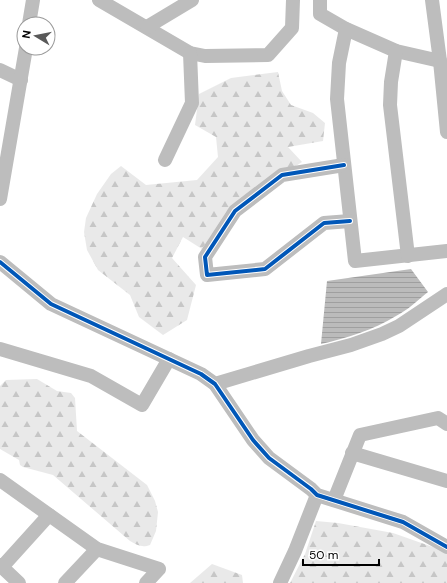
<svg xmlns="http://www.w3.org/2000/svg" width="447" height="583" viewBox="0 0 447 583" font-family="'DM Sans',sans-serif">
<style>
.forest{fill:url(#forest-firs)}
.water{fill:url(#water-rules)}
.lines{fill:none;stroke-linecap:round;stroke-linejoin:round}
.minor{stroke:#bdbdbd;stroke-width:14}
.cycleway-casing{stroke:#fff;stroke-width:6}
.cycleway{stroke:#0057b8;stroke-width:4}
</style>
<defs>
<pattern id="forest-firs" width="22" height="20" patternUnits="userSpaceOnUse"><rect width="22" height="20" fill="#e9e9e9"/><path d="M5 1l3.5 6h-7zM16 11l3.5 6h-7z" fill="#c6c6c6"/></pattern>
<pattern id="water-rules" width="6" height="5" patternUnits="userSpaceOnUse"><rect width="6" height="5" fill="#bbb"/><path d="M0 2.5h6" fill="none" stroke="#9f9f9f"/></pattern>
</defs>
<rect width="100%" height="100%" fill="#fff"/>
<g class="forest">
<polygon points="278,72 282,91 291,105 313,113 325,123 323,141 288,147 302,162 226,212 202,249 183,237 172,258 196,285 187,320 163,335 139,317 130,295 98,270 87,250 84,232 86,218 97,194 111,174 121,166 146,185 197,180 218,157 216,137 195,125 199,94 231,78"/>
<path d="M37,379L57,391L71,393L75,398L77,431L147,485L155,501L158,512L156,531L150,545C142,548 137,545 130,541L53,475L23,467L20,465L19,460L0,449V386L6,380Z"/>
<polygon points="316,521 338,523 393,533 447,552 447,583 290,583 305,554"/>
<polygon points="212,564 242,575 243,583 190,583"/>
</g>
<path class="water" d="M411,269L428,292C418,300 408,310 396,316C373,330 347,338 321,344L327,281Z"/>
<g class="lines">
<g class="minor">
<polyline points="99,0 190,53 205,56 268,55 292,28 293,0"/>
<polyline points="320,0 320,14 346,29 396,51 440,61 432,0"/>
<polyline points="29,24 33,0"/>
<polyline points="147,27 192,0"/>
<polyline points="346,29 339,63 337,99 355,261 447,251"/>
<polyline points="396,51 391,82 390,105 408,256"/>
<polyline points="440,61 447,132"/>
<polyline points="0,70 21,80"/>
<polyline points="165,160 192,103 190,53"/>
<polyline points="344,165 282,175 235,211 205,257 207,275 265,269 324,223 350,221"/>
<polyline points="0,199 26,48"/>
<polyline points="0,262 51,304 201,374 215,384 253,440 269,458 311,489 317,495 403,522 447,547"/>
<polyline points="0,349 91,376 142,405 169,359"/>
<polyline points="215,384 309,356 351,345 382,334 399,326 447,294"/>
<polyline points="352,453 447,481"/>
<polyline points="0,480 97,549 159,569 146,583"/>
<polyline points="334,500 360,435 438,418 447,424"/>
<polyline points="0,565 19,583"/>
<polyline points="2,567 49,515"/>
<polyline points="65,583 97,549"/>
<polyline points="280,583 295,551 317,495"/>
</g>
<g class="cycleway-casing">
<g id="cycleway">
<polyline points="344,165 282,175 235,211 205,257 207,275 265,269 324,223 350,221"/>
<polyline points="0,262 51,304 201,374 215,384 253,440 269,458 311,489 317,495 403,522 447,547"/>
</g>
</g>
<use href="#cycleway" class="cycleway"/>
</g>
<g transform="translate(36 36) rotate(280)"><circle r="19" fill="#ffffff" stroke="#999999"/>
<path d="M0-3L7 15L0 10L-7 15Z" fill="#595959"/>
<text y="-6" font-size="11" font-weight="bold" text-anchor="middle" fill="#000000">N</text>
</g>
<path d="M303 559v6h76v-6" fill="none" stroke="#000000" stroke-width="2"/>
<text x="309" y="559" font-size="12" fill="#000000" stroke="#ffffff" stroke-width="3" paint-order="stroke">50 m</text>
</svg>
